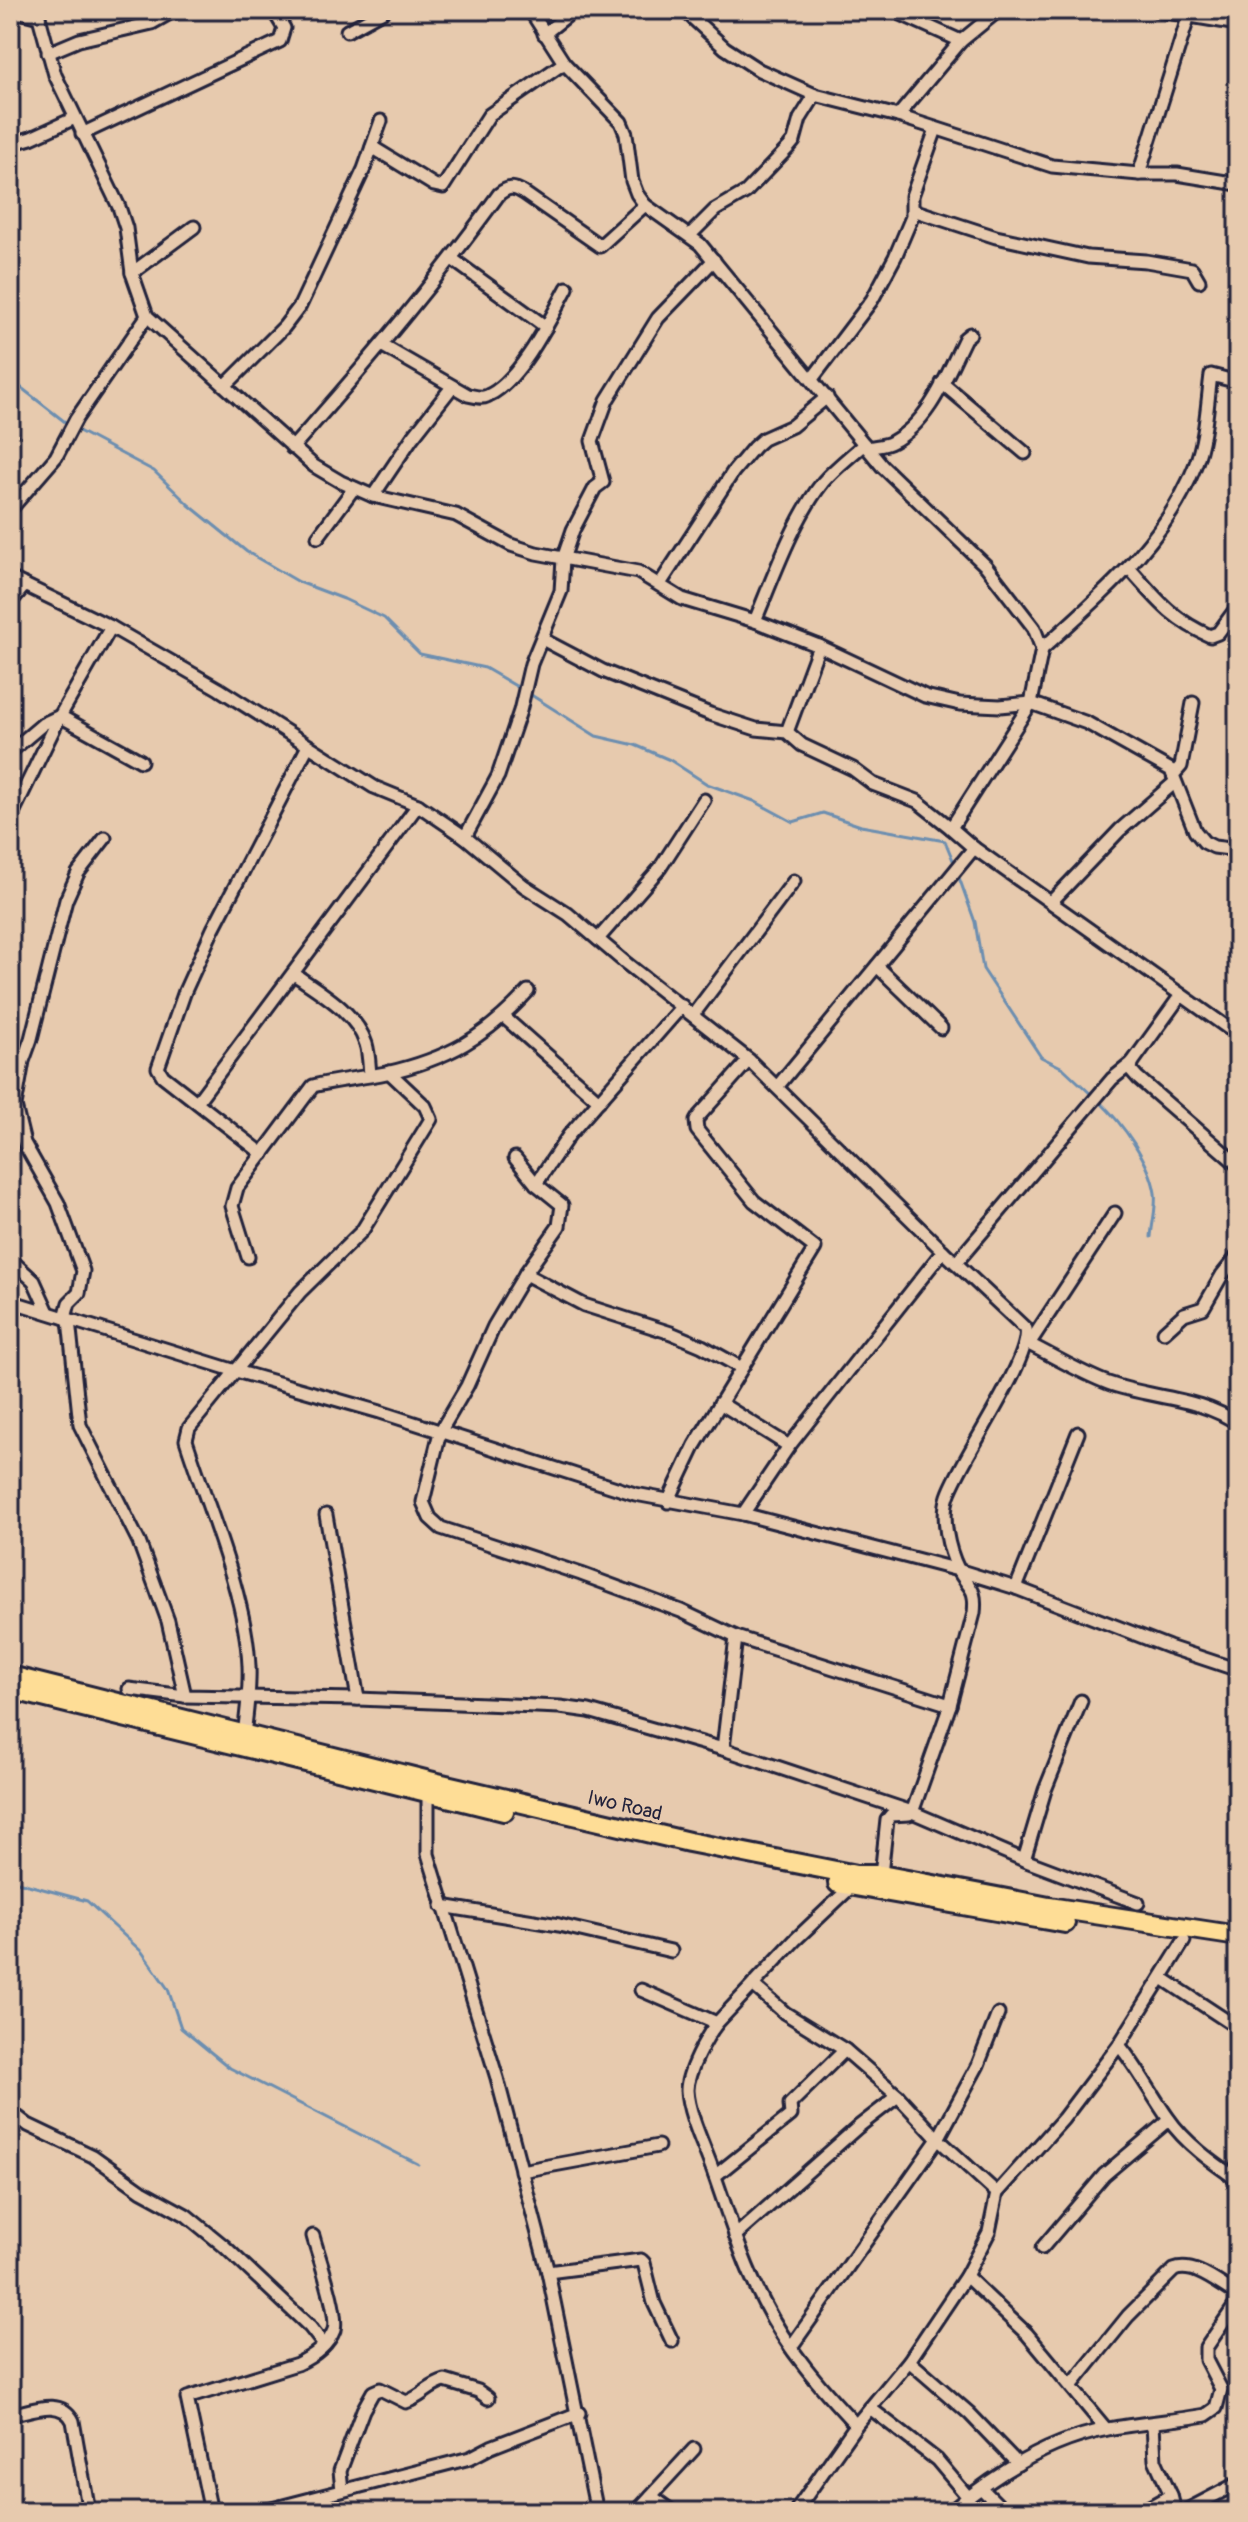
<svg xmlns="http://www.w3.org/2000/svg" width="1248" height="2522" viewBox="0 0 1248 2522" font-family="Pangolin,sans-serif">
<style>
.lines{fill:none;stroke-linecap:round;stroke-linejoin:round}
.stream{stroke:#6c8eb0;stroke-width:3}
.street-casing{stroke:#22223b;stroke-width:17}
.primary-casing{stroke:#22223b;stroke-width:24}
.street{stroke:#e7caae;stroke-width:11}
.primary{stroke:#fedd96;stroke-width:18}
.labels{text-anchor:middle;stroke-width:7;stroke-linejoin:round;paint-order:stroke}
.street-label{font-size:20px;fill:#22223b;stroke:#e7caae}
</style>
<rect width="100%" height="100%" fill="#e7caae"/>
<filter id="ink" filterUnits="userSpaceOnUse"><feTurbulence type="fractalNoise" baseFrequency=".0125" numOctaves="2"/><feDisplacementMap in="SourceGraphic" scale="16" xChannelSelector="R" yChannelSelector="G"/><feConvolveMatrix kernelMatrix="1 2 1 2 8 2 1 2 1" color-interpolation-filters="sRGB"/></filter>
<g filter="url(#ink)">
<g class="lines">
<g class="stream">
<polyline points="10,379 69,425"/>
<polyline points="75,429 154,471 189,505 247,552 299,582 344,599 384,618 420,654 485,668 521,689"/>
<polyline points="528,693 596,736 635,745 670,760 707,784 754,801 793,822 823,813 861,826 945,841 955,865"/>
<polyline points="957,872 975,922 983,969 1041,1057 1063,1068 1094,1097"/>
<path d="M1100,1102C1122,1123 1150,1161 1155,1193C1157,1206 1152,1223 1151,1237"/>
<polyline points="10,1880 87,1901 142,1952 168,1989 181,2028 230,2068 418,2164"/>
</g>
<g class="street-casing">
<g id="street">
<polyline points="13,10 39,17"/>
<polyline points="39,10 39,17 55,75 119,207 126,228 132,273 147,316 314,466 341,482 373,496 456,515 511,545 536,553 638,572 682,599 755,621 819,646 925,696 960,704 1000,706 1031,703 1087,723 1171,770 1195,831 1204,842 1214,847 1238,850"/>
<polyline points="530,10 564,63 621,122 626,134 632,181 637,194 645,205 700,244 882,466 986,566 1034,628 1042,649 1031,703 951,828 974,848 777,1087"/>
<polyline points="684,10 725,48 759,70 815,95 898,116 1052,166 1139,174 1177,174 1238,184"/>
<polyline points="892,10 961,41"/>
<polyline points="1155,10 1238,24"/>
<polyline points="347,31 385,10"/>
<polyline points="544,34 574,10"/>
<polyline points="48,53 79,40 152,23 175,10"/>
<polyline points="898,116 961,41 999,10"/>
<polyline points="82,134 280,41 284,28 273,10"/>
<polyline points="10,144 31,138 75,118"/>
<polyline points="372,147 434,185 443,187 489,115 564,63"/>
<polyline points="1139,174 1189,15"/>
<polyline points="913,210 996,237 1088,257 1146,261 1192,269 1199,281"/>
<polyline points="690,235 715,210 746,192 789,147 794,141 800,119 815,95"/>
<polyline points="452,259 546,327"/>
<polyline points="132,273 194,227"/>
<path d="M383,346L468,395C474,396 481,399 487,396C519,383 551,318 567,288"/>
<polyline points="812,379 872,300 895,257 912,217 912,196 936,129"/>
<polyline points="942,383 1025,453"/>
<polyline points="226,385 284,327 300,306 364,169 381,121"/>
<polyline points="10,435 11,434"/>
<path d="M292,448C365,366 435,283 499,194C508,187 513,186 524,193L600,246L645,205"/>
<path d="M867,448C875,446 886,446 892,442C930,422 947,374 965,338L970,334"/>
<polyline points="373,496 412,438 452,387"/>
<polyline points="10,510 56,457 76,419 147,316"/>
<polyline points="318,537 354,488"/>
<path d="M1129,568C1157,599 1171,619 1210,636L1218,633L1238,606"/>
<path d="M10,578L111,627L219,689L374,787L418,805L465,837L524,886L568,914L627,964L749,1060L943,1251L1026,1329C1032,1360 960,1459 948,1496C941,1517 948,1549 958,1569C968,1589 977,1586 974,1613L950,1705L914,1807L909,1814L891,1815L887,1820L881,1875"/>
<polyline points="660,584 733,472 754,447 763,439 792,426 827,397"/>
<polyline points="10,603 25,585"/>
<path d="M755,621C773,578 794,518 823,482C835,468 851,456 864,444"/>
<polyline points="542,639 603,671 710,714 756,729 787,732 802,745 853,769 873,784 917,801 951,828"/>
<path d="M1042,649C1101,595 1165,543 1195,466C1206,438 1207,405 1211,375L1238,382"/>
<polyline points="787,732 819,646"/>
<polyline points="10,752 43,724 60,716 141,761"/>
<polyline points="1173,775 1181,766 1193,703"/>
<polyline points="10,819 60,716 111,627"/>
<polyline points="465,837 498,776 520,711 531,664 561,591 563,559 573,530 595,488 603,482 592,441 607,400 658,318 714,260"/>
<polyline points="974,848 1238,1035"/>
<polyline points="1052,901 1120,830 1174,783"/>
<polyline points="598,939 660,868 704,800"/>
<polyline points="877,966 941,1028"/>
<path d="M294,974C320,992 356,1012 366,1044C369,1054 369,1065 370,1075"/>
<polyline points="693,1015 794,881"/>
<polyline points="504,1017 599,1101"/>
<polyline points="1132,1063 1131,1070 1138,1078 1238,1165"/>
<polyline points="197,1102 418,805"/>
<polyline points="263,1154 163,1076 158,1068 185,991 213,929 308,746"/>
<polyline points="515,1158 536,1184 562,1205 559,1226 525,1274 494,1326 467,1386 440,1432 423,1502 430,1518 441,1528 581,1574 681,1611 736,1637 950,1705"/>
<polyline points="536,1184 569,1135 682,1006"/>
<path d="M248,1257L232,1206L237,1188L313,1086C336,1080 362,1078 386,1073C448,1059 486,1037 528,991"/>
<polyline points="10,1259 34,1281 48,1312"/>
<polyline points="956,1263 1112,1079 1132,1063 1181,995"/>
<polyline points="525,1274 584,1305 671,1333 702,1346 740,1367"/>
<polyline points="10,1301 236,1371 380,1412 635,1494 743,1514 958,1570 1016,1588 1169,1647 1238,1670"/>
<polyline points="65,1318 69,1303 79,1293 83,1271 58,1203 24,1143 15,1106 23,1061 31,1039 66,900 78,873 105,838"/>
<polyline points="69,1320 80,1425 139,1542 168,1621 185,1696"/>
<polyline points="1164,1332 1184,1314 1203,1308 1222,1275 1238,1255"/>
<path d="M1028,1338L1029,1344C1055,1357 1081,1373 1108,1383C1149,1398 1202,1397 1238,1424"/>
<polyline points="1029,1344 1115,1213"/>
<polyline points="720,1403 789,1446"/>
<polyline points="668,1502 695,1445 815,1248 754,1201 697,1130 696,1121 699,1116 749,1060"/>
<polyline points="743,1514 789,1446 943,1251"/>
<polyline points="326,1515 358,1699"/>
<polyline points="1016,1588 1078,1433"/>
<polyline points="129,1689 185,1696 358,1699 560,1707 589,1711 723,1749 912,1812 1024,1860 1138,1903"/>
<path d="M244,1734C247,1712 250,1689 249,1666C246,1595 208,1509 186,1440L189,1428L300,1292L362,1231L431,1119L425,1106L389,1072"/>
<polyline points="723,1749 736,1637"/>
<polyline points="428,1794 428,1854 497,2078 548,2272 597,2512"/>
<polyline points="1024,1860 1045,1790 1081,1701"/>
<path d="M852,1886L796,1939L717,2023C706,2037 687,2072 687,2090C688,2114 705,2148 713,2171C729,2216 742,2261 764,2303C787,2349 821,2388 856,2425"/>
<polyline points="442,1906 559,1925 671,1951"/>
<polyline points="1162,1978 1238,2028"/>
<polyline points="753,1985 785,2013 845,2050 898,2096 938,2139 997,2193"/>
<polyline points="641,1990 717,2023"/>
<path d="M1119,2045C1138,2068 1151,2094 1168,2118C1185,2143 1213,2163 1238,2180"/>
<polyline points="10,2111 28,2125 93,2156 142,2191 186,2215 224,2246 310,2327 324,2345"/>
<polyline points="521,2171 658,2146"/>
<polyline points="1231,2175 1238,2164"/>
<polyline points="715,2176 791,2115 790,2104 845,2050"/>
<polyline points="735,2236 858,2127 898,2096"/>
<polyline points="1042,2248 1104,2175 1169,2120"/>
<polyline points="548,2272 641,2260 644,2263 654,2303 672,2341"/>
<polyline points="966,2276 1027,2334 1106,2429"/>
<polyline points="791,2347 938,2139 978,2065 998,2014"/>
<polyline points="909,2361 969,2413 1018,2464"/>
<path d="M1072,2385L1128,2316L1174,2270C1195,2262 1220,2285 1238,2295"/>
<polyline points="870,2408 937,2460 968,2497"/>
<path d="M10,2415C31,2411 61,2397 73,2421L89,2512"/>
<polyline points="1153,2424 1155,2460 1171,2495 1175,2512"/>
<polyline points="982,2489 1005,2512"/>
<path d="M342,2490L340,2471L363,2410L373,2392L380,2389L406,2402C422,2397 429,2385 445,2381L478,2391L488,2398"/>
<polyline points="651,2496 673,2512"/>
<path d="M211,2512L187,2398L297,2364C312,2357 328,2346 334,2330C339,2313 318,2255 313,2236"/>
<polyline points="260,2512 470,2458 491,2447 579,2413"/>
<polyline points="636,2512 694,2449"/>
<polyline points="795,2512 856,2425 909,2361 966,2276 989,2232 997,2193 1063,2119 1119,2045 1184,1941"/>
<path d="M950,2512C994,2475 1050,2440 1108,2429C1140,2423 1173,2421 1206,2415L1216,2408L1221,2389L1206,2360V2348L1238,2301"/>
<polyline points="1141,2512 1171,2495"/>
<polyline points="1183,2512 1238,2483"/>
</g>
</g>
<g class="primary-casing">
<g id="primary">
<polyline points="10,1676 429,1781 689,1842 856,1875 881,1875 1049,1907 1238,1936"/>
<polyline points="10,1689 504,1811"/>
<polyline points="838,1883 1065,1923"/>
</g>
</g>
<use href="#street" class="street"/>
<use href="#primary" class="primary"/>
</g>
</g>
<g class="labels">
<g class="street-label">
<text transform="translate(625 1805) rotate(13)" y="7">Iwo Road</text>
</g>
</g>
<rect width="1248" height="2522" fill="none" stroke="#e7caae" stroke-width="40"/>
<rect x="20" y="20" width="1208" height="2482" fill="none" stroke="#22223b" stroke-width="3" filter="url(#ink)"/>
</svg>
